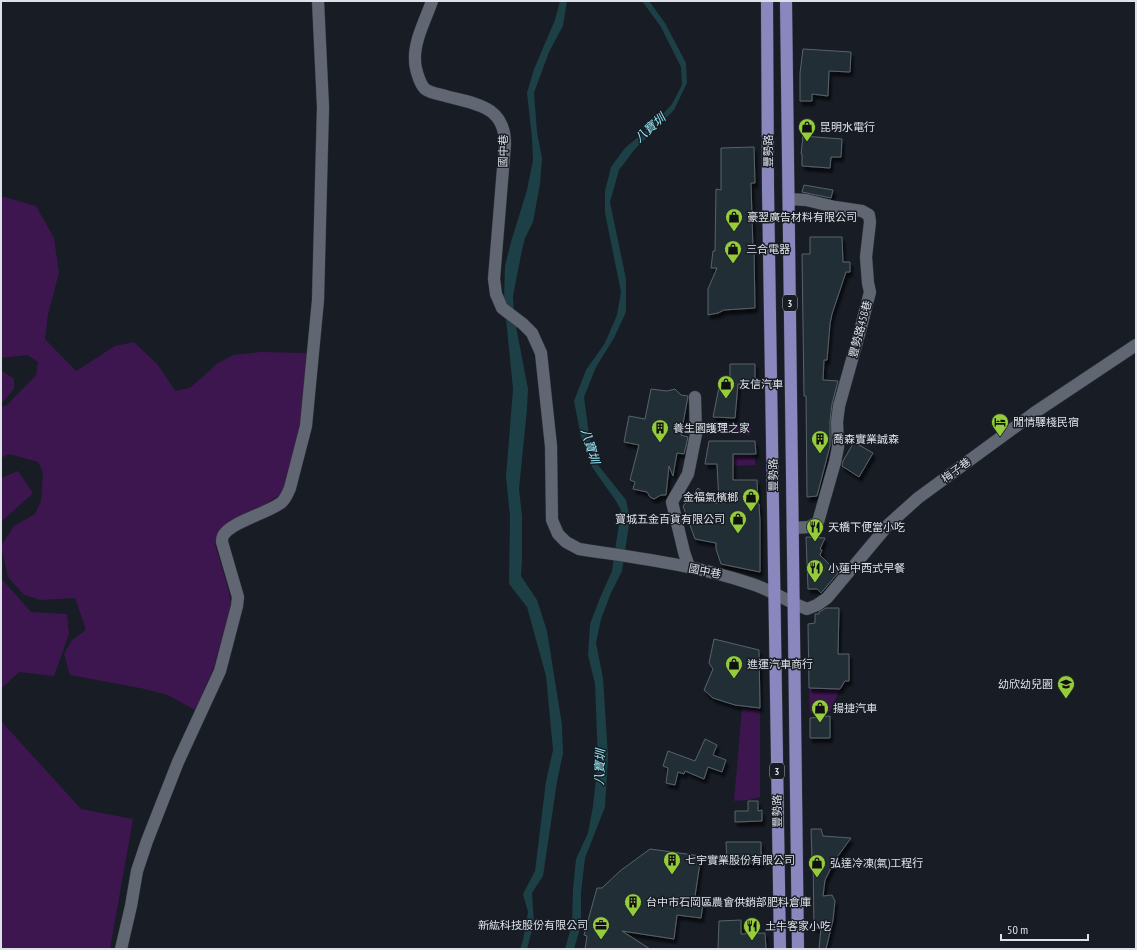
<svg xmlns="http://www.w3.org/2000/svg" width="1137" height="950" viewBox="0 0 1137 950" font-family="'PT Sans Narrow','Noto Sans TC',sans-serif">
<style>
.green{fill:#3e164f}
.water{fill:#1c4045}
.building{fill:#242f35;stroke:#566269;filter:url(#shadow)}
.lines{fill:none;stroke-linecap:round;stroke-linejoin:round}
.minor-casing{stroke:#34363e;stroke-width:13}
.major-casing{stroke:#34363e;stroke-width:13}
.minor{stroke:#606772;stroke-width:12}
.major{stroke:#8987be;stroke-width:12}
.labels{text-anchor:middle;stroke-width:3;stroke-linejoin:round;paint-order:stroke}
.shield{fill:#171c25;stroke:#a2a7ae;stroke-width:1}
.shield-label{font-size:10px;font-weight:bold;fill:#dee2e8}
.poi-label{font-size:11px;fill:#dee2e8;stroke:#171c25;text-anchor:start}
.street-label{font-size:11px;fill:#dee2e8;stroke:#171c25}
.water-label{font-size:12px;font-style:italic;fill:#99eaf6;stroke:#171c25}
</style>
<defs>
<filter id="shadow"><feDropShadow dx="2.5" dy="4.5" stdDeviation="1" flood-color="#0009"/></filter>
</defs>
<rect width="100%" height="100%" fill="#171c25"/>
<g class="green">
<polygon points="1,196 36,206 54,238 59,273 48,314 45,339 76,371 115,346 134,342 158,365 175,391 190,388 218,363 233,355 261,352 307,353 301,424 283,493 219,533 215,544 228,588 231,604 214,667 195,710 168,695 145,689 70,675 64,654 72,640 86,630 75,598 41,600 24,595 8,577 1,546 14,526 35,514 41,501 43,472 38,462 9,454 1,458 1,407 7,405 36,375 38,362 27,355 1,358"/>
<polygon points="1,370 14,379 14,389 1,404"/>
<polygon points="719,422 751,428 750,435 718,431"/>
<polygon points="751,454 751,457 755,457 755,465 733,466 733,455"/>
<polygon points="18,471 33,493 1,522 1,478"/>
<polygon points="1,578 31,612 67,614 69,634 54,676 19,672 1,689"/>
<polygon points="809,688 840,689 830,712 810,713"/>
<polygon points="742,708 760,711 760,797 749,800 734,801"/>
<polygon points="1,721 81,809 133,819 110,949 1,949"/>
</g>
<g class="water">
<polygon points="560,1 567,1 563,26 549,52 534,93 537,132 542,158 540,184 533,222 525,238 522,250 513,296 514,316 528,389 527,409 519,489 522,516 522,561 521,576 537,600 547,631 562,725 563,753 557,782 543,876 532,893 534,923 527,949 520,949 523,940 528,912 523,894 535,871 546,781 553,750 546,676 527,607 509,584 510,516 506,477 513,389 504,298 505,266 511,242 527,190 533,160 532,138 527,93 534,69 555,20"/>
<polygon points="642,1 649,1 665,23 686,63 687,83 674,110 635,149 619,170 610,202 626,279 626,312 614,338 596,367 584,397 589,434 594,460 626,500 630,518 622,571 611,593 601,619 596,643 603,678 608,756 605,807 585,858 581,893 581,925 574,949 565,949 572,924 573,890 576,859 588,833 593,806 598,761 595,684 588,655 590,624 600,598 612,571 621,510 616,501 592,467 581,437 574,401 586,370 605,343 617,315 621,292 605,213 605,191 611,167 625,148 655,123 672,104 682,85 681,67 661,27"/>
</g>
<g class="building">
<polygon points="803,49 851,52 850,72 829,71 828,96 812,94 812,101 800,101 800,73"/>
<polygon points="803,136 842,139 841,157 831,157 830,168 802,166 802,154 801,154"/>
<polygon points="754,147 755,183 751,183 753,249 754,249 755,308 724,310 718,313 708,315 708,289 717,268 711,268 713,251 715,251 716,189 721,190 721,148"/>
<polygon points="804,185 833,190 831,198 802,192"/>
<polygon points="810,237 842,237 843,262 850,262 850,272 846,272 832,314 830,324 827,360 824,360 823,380 838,381 832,404 830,421 830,446 817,496 807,497 806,396 804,396 802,254 810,254"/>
<polygon points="730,364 755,364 755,384 738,384 735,418 713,417 719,387 726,388 727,378 730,378"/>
<polygon points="651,389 667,391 675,389 681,395 688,396 681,435 688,437 684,454 677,453 673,476 669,466 666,495 661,495 654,499 650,497 647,492 633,489 635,482 630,480 639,445 624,442 629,416 645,419"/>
<polygon points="709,441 755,441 756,454 733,454 733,480 757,480 758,504 759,504 760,521 760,572 721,564 716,549 716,543 695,539 683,506 698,488 717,504 717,500 719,502 717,464 705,464"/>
<polygon points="854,442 873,453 859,477 842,466 843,461"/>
<polygon points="806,537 825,538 820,549 822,550 820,555 838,573 821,593 817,589 808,589"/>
<polygon points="826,608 839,608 838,654 849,654 849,681 845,681 840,689 809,688 808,624 815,623 815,614 819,614 819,612"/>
<polygon points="714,639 759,650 760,708 735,705 713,698 704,690 713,669 709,663"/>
<polygon points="830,716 830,738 810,738 810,718"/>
<polygon points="705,739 717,745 713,755 726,760 722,772 708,767 704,779 685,771 684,774 678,772 675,785 666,783 668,768 663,766 668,751 695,761"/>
<polygon points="748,801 758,801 758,811 762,810 762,821 735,822 735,811 748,811"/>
<polygon points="811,829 821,829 823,836 851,838 835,860 825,880 823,896 832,895 835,901 833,920 826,949 819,949 821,928 814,928 813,859 812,859"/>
<polygon points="726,842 761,842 761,863 727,863"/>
<polygon points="650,849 701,856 694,903 703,904 701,918 677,915 674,939 622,931 650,949 585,949 587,936 584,935 597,888 602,888 620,871"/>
<polygon points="741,920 741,934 765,933 766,949 718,949 719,921"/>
</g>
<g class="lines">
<g class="minor-casing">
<g id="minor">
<path d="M432,1C426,19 414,40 415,60C415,67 419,83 425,89C429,92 437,94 442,95C473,104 505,104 505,144L494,279L496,294L502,308L523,324L532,333L541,353L551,446L552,520L558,534L566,542L579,549C637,558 696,565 752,584C771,590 788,602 807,609L817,605L827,598L889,524L918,498L1034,413L1136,345"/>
<polyline points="789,199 806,200 835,207 862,211 869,215 870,222 866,257 868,283 870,292 860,331 839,406 837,422 838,447 835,462 818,522 809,527 793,528"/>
<polyline points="689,567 684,552 672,502 688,474 696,434 695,397"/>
<path d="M121,949L131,906L137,871L147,841L178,762L220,671L237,606L238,597L222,542C222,540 222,538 223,536C230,522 269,513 282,502C286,498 288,493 290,488L306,426L318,300L323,107L318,1"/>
</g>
</g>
<g class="major-casing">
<g id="major">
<polyline points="767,1 768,188 780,949"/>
<polyline points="786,1 798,949"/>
</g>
</g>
<use href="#minor" class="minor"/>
<use href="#major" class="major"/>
</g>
<defs>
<g id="shop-pin" transform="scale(0.9)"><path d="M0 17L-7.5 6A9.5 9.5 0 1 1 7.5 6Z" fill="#94cc3c" stroke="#171c25"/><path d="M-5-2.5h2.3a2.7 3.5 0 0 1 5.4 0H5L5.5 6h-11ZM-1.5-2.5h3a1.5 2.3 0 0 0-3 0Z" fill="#111"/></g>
<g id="hotel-pin" transform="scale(0.9)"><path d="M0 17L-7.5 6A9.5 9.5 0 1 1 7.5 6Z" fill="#94cc3c" stroke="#171c25"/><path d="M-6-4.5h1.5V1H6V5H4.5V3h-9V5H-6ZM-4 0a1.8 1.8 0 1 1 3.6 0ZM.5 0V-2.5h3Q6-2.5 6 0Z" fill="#111"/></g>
<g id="building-pin" transform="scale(0.9)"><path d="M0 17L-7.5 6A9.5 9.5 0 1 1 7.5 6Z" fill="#94cc3c" stroke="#171c25"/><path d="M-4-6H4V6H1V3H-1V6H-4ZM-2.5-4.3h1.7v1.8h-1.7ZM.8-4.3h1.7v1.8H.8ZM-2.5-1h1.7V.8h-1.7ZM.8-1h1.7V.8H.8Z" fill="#111"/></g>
<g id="restaurant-pin" transform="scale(0.9)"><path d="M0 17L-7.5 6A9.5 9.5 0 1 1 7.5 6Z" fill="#94cc3c" stroke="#171c25"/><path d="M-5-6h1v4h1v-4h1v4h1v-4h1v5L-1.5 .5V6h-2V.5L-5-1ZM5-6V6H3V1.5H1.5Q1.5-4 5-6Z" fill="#111"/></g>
<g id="school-pin" transform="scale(0.9)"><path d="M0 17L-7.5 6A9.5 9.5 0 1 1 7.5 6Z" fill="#94cc3c" stroke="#171c25"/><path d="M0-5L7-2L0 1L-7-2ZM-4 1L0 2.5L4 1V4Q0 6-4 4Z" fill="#111"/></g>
<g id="office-pin" transform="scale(0.9)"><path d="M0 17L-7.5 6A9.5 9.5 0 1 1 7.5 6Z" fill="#94cc3c" stroke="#171c25"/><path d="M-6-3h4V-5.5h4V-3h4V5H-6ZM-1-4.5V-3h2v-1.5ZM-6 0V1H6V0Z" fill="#111"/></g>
</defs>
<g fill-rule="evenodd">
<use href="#shop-pin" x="807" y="127"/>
<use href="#shop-pin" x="734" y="217"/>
<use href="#shop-pin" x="733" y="249"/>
<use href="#shop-pin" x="726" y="384"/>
<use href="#hotel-pin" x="1000" y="422"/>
<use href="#building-pin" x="660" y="428"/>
<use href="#building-pin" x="820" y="439"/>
<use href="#shop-pin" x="751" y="497"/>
<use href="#shop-pin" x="738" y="519"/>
<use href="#restaurant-pin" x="815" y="527"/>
<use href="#restaurant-pin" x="815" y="568"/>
<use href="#shop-pin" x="734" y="664"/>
<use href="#school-pin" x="1066" y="684"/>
<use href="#shop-pin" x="820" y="708"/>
<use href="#building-pin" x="672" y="860"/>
<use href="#shop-pin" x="817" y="863"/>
<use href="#building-pin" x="633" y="902"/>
<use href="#office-pin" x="601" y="925"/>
<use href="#restaurant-pin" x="752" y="926"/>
</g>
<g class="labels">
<g class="shield">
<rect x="783" y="295" width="14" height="16" rx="3"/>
<rect x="770" y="763" width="14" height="16" rx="3"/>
</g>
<g class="shield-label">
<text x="790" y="307">3</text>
<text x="777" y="775">3</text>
</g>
<g class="poi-label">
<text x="820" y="131">昆明水電行</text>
<text x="747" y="221">豪翌廣告材料有限公司</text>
<text x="746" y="253">三合電器</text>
<text x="739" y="388">友信汽車</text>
<text x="1013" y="426">閒情驛棧民宿</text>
<text x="673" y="432">養生園護理之家</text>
<text x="833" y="443">喬森實業誠森</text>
<text x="738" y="501" text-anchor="end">金福氣檳榔</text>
<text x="725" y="523" text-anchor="end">寶城五金百貨有限公司</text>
<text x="828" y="531">天橋下便當小吃</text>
<text x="828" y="572">小蓮中西式早餐</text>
<text x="747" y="668">進運汽車商行</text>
<text x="1053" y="688" text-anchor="end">幼欣幼兒園</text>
<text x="833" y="712">揚捷汽車</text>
<text x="685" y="864">七宇實業股份有限公司</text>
<text x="830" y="867">弘達冷凍(氣)工程行</text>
<text x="646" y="906">台中市石岡區農會供銷部肥料倉庫</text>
<text x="588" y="929" text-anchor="end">新紘科技股份有限公司</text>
<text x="765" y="930">土牛客家小吃</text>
</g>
<g class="street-label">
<text transform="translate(503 151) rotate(-89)" y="4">國中巷</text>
<text transform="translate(768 151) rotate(-90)" y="4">豐勢路</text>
<text transform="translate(860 329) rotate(-75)" y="4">豐勢路458巷</text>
<text transform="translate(956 470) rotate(-36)" y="4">梅子巷</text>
<text transform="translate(773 475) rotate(-91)" y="4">豐勢路</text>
<text transform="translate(705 571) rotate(12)" y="4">國中巷</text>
<text transform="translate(777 811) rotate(-91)" y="4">豐勢路</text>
</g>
<g class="water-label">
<text transform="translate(650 128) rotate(-42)" y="4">八寶圳</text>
<text transform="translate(590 446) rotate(73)" y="4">八寶圳</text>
<text transform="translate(600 767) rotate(-88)" y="4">八寶圳</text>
</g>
</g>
<rect width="1137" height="950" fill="none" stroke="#dee2e8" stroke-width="4"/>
<path d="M1001 934v6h87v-6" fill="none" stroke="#dee2e8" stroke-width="2"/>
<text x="1007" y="934" font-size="12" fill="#dee2e8" stroke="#171c25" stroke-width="3" paint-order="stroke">50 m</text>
</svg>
